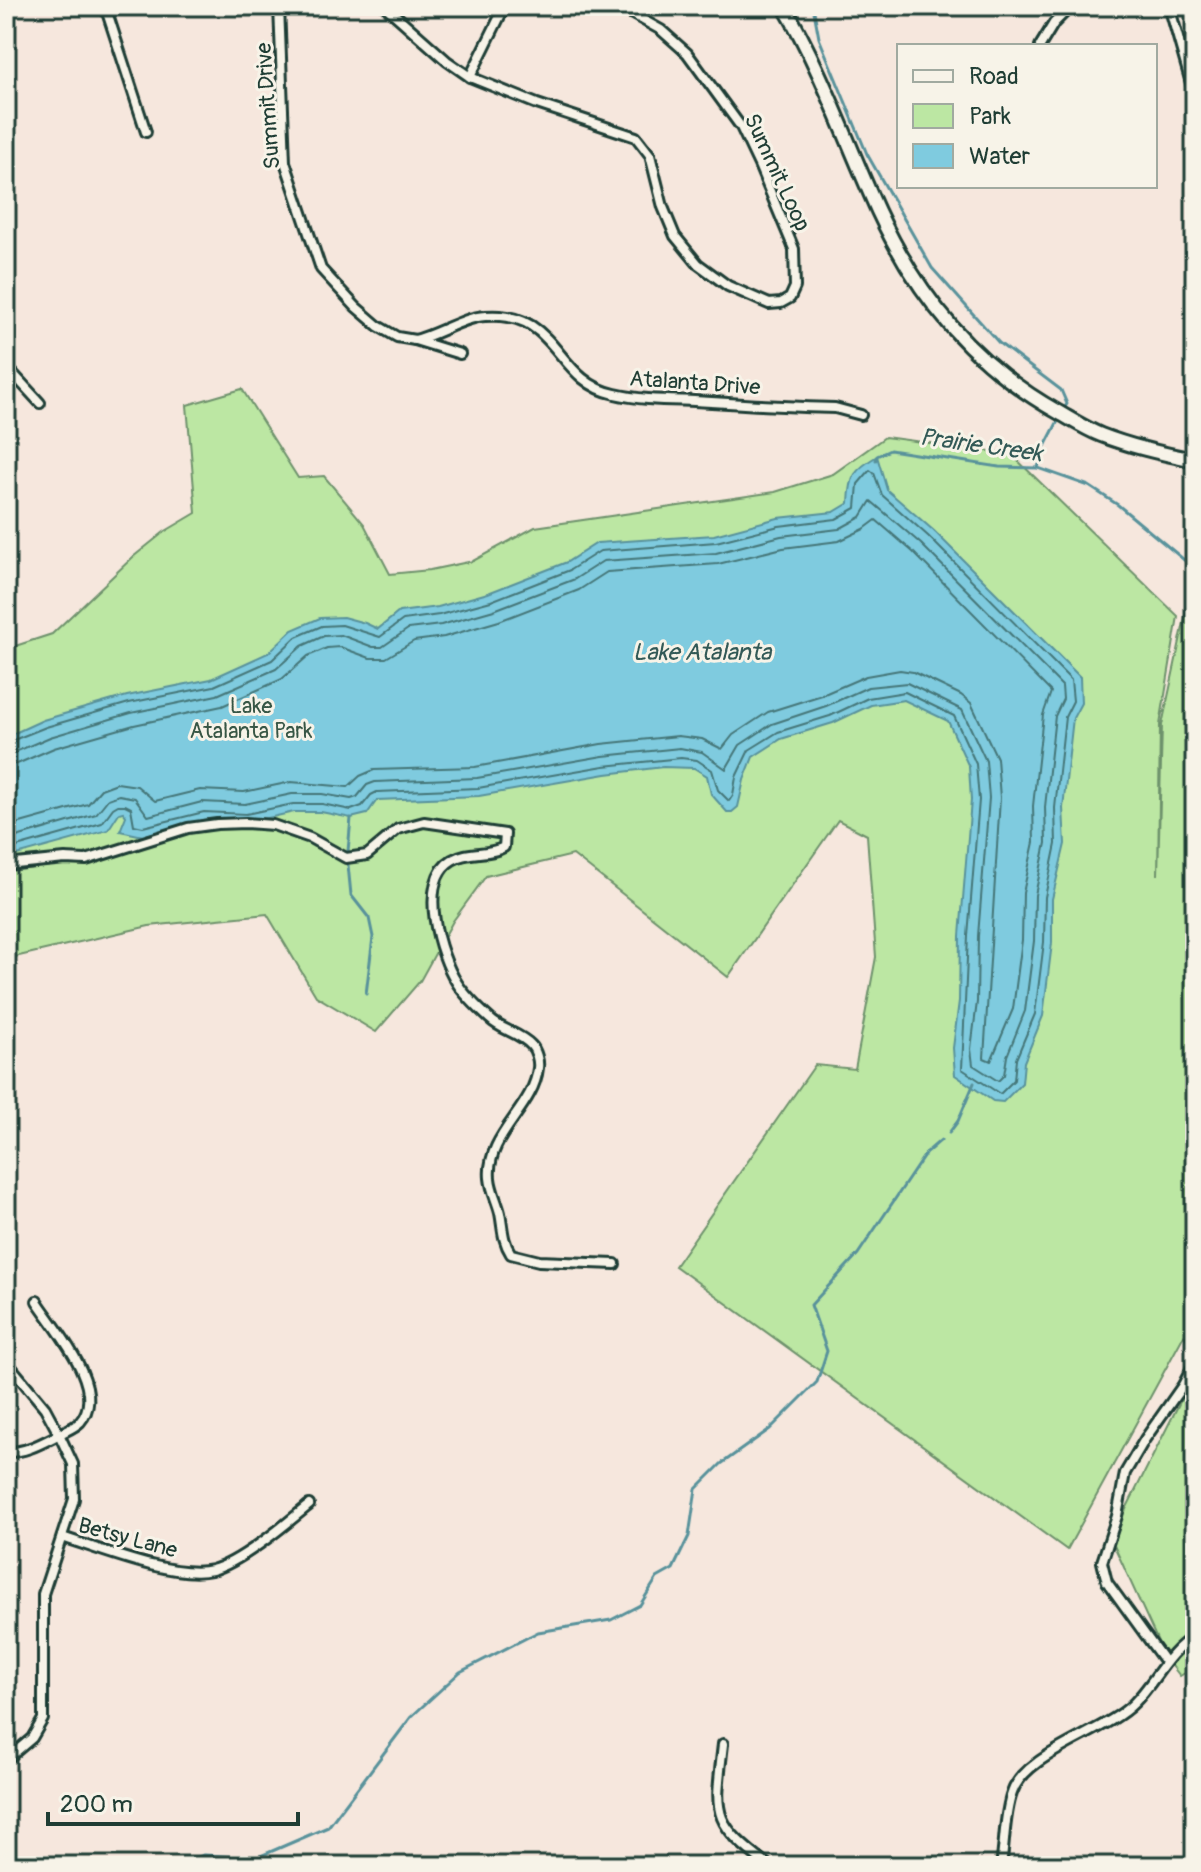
<svg xmlns="http://www.w3.org/2000/svg" width="1201" height="1872" viewBox="0 0 1201 1872" font-family="Pangolin,sans-serif">
<style>
.green{fill:#bce7a3;stroke:#6e926c;stroke-width:2}
.water{fill:#7fcbdf;stroke:#59929b;stroke-width:2}
.lines{fill:none;stroke-linecap:round;stroke-linejoin:round}
.shore{stroke:#457678;stroke-width:2}
.stream{stroke:#59929b;stroke-width:3}
.minor-casing{stroke:#1f3d34;stroke-width:14}
.secondary-casing{stroke:#1f3d34;stroke-width:18}
.minor{stroke:#f7f3e8;stroke-width:8}
.secondary{stroke:#f7f3e8;stroke-width:12}
.labels{text-anchor:middle;stroke-width:6;stroke-linejoin:round;paint-order:stroke}
.street-label{font-size:22px;fill:#1f3d34;stroke:#f7f3e8}
.park-label{font-size:22px;fill:#375645;stroke:#f7f3e8}
.water-label{font-size:24px;font-style:italic;fill:#325956;stroke:#f7f3e8}
</style>
<rect width="100%" height="100%" fill="#f6e7dd"/>
<filter id="ink" filterUnits="userSpaceOnUse"><feTurbulence type="fractalNoise" baseFrequency=".0125" numOctaves="2"/><feDisplacementMap in="SourceGraphic" scale="16" xChannelSelector="R" yChannelSelector="G"/><feConvolveMatrix kernelMatrix="1 2 1 2 8 2 1 2 1" color-interpolation-filters="sRGB"/></filter>
<g filter="url(#ink)">
<g class="green">
<polygon points="242,389 298,478 324,476 364,524 390,574 430,570 473,561 535,527 775,492 833,474 885,437 1011,454 1178,616 1160,725 1158,875 1162,725 1195,571 1195,1353 1184,1335 1067,1550 675,1266 815,1065 855,1069 876,957 867,835 838,820 728,977 573,855 486,876 453,921 420,981 376,1032 316,996 267,914 149,926 6,959 6,649 52,634 133,557 164,532 196,513 187,405"/>
<polygon points="1195,1372 1195,1667 1180,1676 1165,1657 1111,1539"/>
</g>
<path class="water" d="M877,456L887,490L934,531L1080,677L1081,703L1073,718L1063,808L1065,844L1052,899V943L1043,1016L1024,1062L1022,1083L1003,1102L993,1101L955,1075L953,1048L959,1001L960,936L971,800L969,767L948,721L904,700L871,705L833,723L781,739L753,757L744,780L738,807L732,812H727L711,794L707,776L694,768L663,767L606,774L479,796L377,800L367,814L351,818L321,812H294L246,823L206,819L143,836L120,831L126,816L123,812L119,813L108,830L6,858V737L43,720L127,696L211,679L268,653L292,630L320,618L343,617L365,623L378,629L399,612L438,607L488,593L567,562L597,543L714,535L778,518L834,512L849,503C850,476 854,470 877,456Z"/>
<g class="lines">
<g class="shore">
<polyline points="6,743 46,727 129,703 214,686 272,660 296,637 322,626 342,625 380,637 403,620 439,615 491,601 570,570 600,551 716,542 779,526 836,519 856,508 858,484 870,470 874,473 882,495 928,536 1071,680 1073,701 1065,717 1055,808 1056,844 1045,897 1044,942 1035,1014 1016,1059 1014,1080 1000,1094 962,1069 968,936 979,800 976,764 954,716 905,692 868,698 830,716 778,732 749,750 736,777 733,795 729,801 718,790 712,770 697,760 681,758 604,766 478,788 377,792 371,795 362,806 351,810 322,804 293,804 246,814 204,812 143,827 134,825 131,808 125,805 118,805 113,808 102,823 6,850"/>
<polyline points="6,753 15,752 50,737 131,713 217,695 276,669 302,646 324,636 341,635 373,647 382,647 408,629 441,625 494,610 575,579 603,561 716,553 781,536 839,529 861,517 871,501 921,544 1062,686 1063,699 1055,716 1045,807 1046,843 1035,895 1034,941 1025,1011 1007,1056 1004,1075 998,1081 973,1065 971,1049 977,1002 978,936 989,798 986,761 962,710 907,683 868,687 826,706 772,724 740,745 726,769 702,752 680,748 603,756 477,778 375,782 367,785 357,797 351,799 322,794 292,794 245,804 202,802 148,816 135,798 119,795 108,799 96,814 6,840"/>
<polyline points="6,765 17,764 54,748 134,725 222,706 282,679 308,656 327,648 340,647 370,658 386,658 414,641 444,637 499,621 579,590 607,572 718,564 783,548 839,541 864,529 876,520 913,552 1051,692 1043,715 1033,806 1034,842 1023,893 1022,940 1013,1009 991,1061 984,1058 1000,798 997,758 971,703 961,695 913,672 900,670 866,676 822,695 768,712 733,735 722,749 702,739 678,736 601,744 475,767 374,770 360,776 348,787 291,782 244,792 200,790 155,801 137,786 117,783 101,789 88,804 6,827"/>
</g>
<g class="stream">
<polyline points="813,6 819,38 867,154 932,268 999,343 1061,390 1067,404 1065,407"/>
<polyline points="876,460 877,456 890,450 999,467 1038,468 1089,486 1118,505 1195,569"/>
<polyline points="1038,468 1042,452 1058,421"/>
<polyline points="348,851 351,818"/>
<polyline points="348,865 351,895 369,918 373,937 366,994"/>
<polyline points="949,1133 958,1121 974,1083"/>
<polyline points="178,1866 203,1855 256,1858 328,1827 411,1717 460,1672 538,1632 611,1620 640,1605 657,1578 673,1569 689,1536 696,1489 721,1464 770,1429 817,1382 827,1351 811,1305 858,1254 926,1153 941,1140"/>
</g>
<g class="minor-casing">
<g id="minor">
<polyline points="105,6 146,132"/>
<polyline points="279,6 285,162 321,269 356,307 378,326 397,337 415,340 460,354"/>
<polyline points="385,6 447,61 470,77 537,104 636,137 650,155 663,207 675,236 698,264 728,286 769,304 781,303 790,298 795,287 794,249 759,165 741,127 687,53 661,30 618,6"/>
<polyline points="1169,6 1195,97"/>
<polyline points="1040,46 1054,23 1071,6"/>
<polyline points="470,77 505,6"/>
<path d="M415,340C437,335 464,317 485,316C559,310 554,381 615,394C640,400 668,400 694,401C741,404 788,407 835,408L861,415"/>
<polyline points="6,366 40,403"/>
<polyline points="1195,547 1195,546"/>
<path d="M6,865L65,859L86,860L188,828L217,824L246,823L273,825L310,838L346,858L367,855L398,829L424,822L505,834L504,847C489,856 468,850 452,860C417,881 439,955 457,983C465,996 479,1009 490,1019C501,1030 520,1033 531,1045C536,1050 539,1061 538,1068C534,1108 486,1135 490,1178C491,1190 497,1201 500,1213C503,1228 502,1240 511,1254L539,1261L615,1264"/>
<polyline points="1195,1272 1193,1278 1195,1313"/>
<polyline points="6,1361 45,1408 59,1434 73,1464 74,1499 43,1594 43,1719 32,1738 6,1760"/>
<path d="M6,1452C25,1453 42,1443 58,1435C65,1431 74,1428 80,1422C109,1389 55,1329 37,1301"/>
<path d="M62,1537C100,1549 174,1579 212,1570C240,1563 286,1524 309,1505"/>
<polyline points="1165,1662 1107,1582 1102,1562 1117,1516 1125,1473 1145,1439 1183,1385 1195,1362"/>
<path d="M723,1744C715,1815 710,1821 769,1866"/>
<path d="M1001,1866C1005,1843 1004,1815 1012,1793C1025,1753 1105,1733 1134,1703C1156,1681 1167,1652 1195,1636"/>
</g>
</g>
<g class="secondary-casing">
<path id="secondary" d="M784,6C822,71 847,143 878,211C919,299 973,364 1058,412C1072,420 1086,429 1101,435C1132,447 1163,454 1195,460"/>
</g>
<use href="#minor" class="minor"/>
<use href="#secondary" class="secondary"/>
</g>
</g>
<g class="labels">
<g class="street-label">
<text transform="translate(267 106) rotate(-94)" y="8">Summit Drive</text>
<text transform="translate(778 172) rotate(65)" y="8">Summit Loop</text>
<text transform="translate(695 382) rotate(4)" y="8">Atalanta Drive</text>
<text transform="translate(128 1537) rotate(15)" y="8">Betsy Lane</text>
</g>
<g class="park-label">
<text x="251" y="713">Lake<tspan x="251" dy="25">Atalanta Park</tspan></text>
</g>
<g class="water-label">
<text transform="translate(981 445) rotate(8)" y="8">Prairie Creek</text>
<text x="702" y="660">Lake Atalanta</text>
</g>
</g>
<rect width="1201" height="1872" fill="none" stroke="#f7f3e8" stroke-width="32"/>
<rect x="16" y="16" width="1169" height="1840" fill="none" stroke="#1f3d34" stroke-width="3" filter="url(#ink)"/>
<rect x="897" y="44" width="260" height="144" fill="#f7f3e8" stroke="#a1aaa0" stroke-width="2"/>
<rect x="913" y="70" width="40" height="12" fill="#f7f3e8" stroke="#a1aaa0" stroke-width="2"/>
<text x="969" y="84" font-size="24" fill="#1f3d34">Road</text>
<rect x="913" y="104" width="40" height="24" fill="#bce7a3" stroke="#a1aaa0" stroke-width="2"/>
<text x="969" y="124" font-size="24" fill="#1f3d34">Park</text>
<rect x="913" y="144" width="40" height="24" fill="#7fcbdf" stroke="#a1aaa0" stroke-width="2"/>
<text x="969" y="164" font-size="24" fill="#1f3d34">Water</text>
<path d="M48 1812v12h250v-12" fill="none" stroke="#1f3d34" stroke-width="4"/>
<text x="60" y="1812" font-size="24" fill="#1f3d34" stroke="#f7f3e8" stroke-width="6" paint-order="stroke">200 m</text>
</svg>
